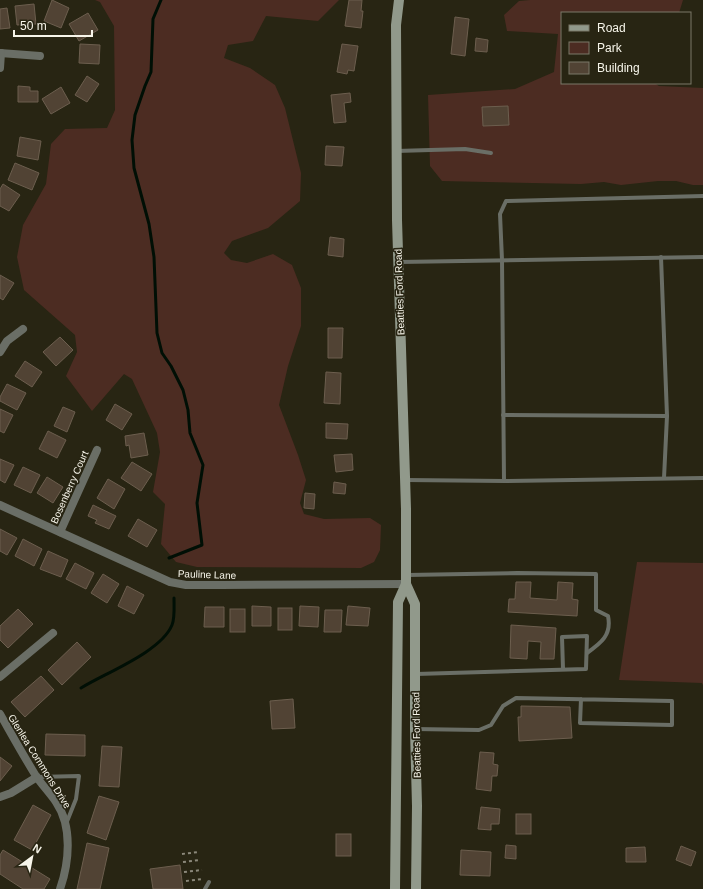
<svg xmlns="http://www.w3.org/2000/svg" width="703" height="889" viewBox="0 0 703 889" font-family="Arial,sans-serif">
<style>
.green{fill:#4c2c22}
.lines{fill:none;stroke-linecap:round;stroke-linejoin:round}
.stream{stroke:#000f05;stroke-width:3}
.building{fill:#514334;stroke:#6c5e4e}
.path{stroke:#8b887a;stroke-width:2;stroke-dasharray:3 3;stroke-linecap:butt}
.service{stroke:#6a6e66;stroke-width:4}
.minor{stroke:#6a6e66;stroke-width:8}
.secondary{stroke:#91998b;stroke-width:10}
.labels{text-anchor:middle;stroke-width:3.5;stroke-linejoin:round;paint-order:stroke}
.street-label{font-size:10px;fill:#f7f5ea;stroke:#282513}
</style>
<rect width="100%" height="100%" fill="#282513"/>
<g class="green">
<polygon points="95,0 339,0 318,21 266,16 253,41 228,45 224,58 250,68 275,85 285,108 301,173 300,201 268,228 232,241 224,253 231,260 247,263 273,254 292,265 301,288 301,326 288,366 279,405 298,455 306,480 300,503 304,514 324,519 370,518 381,525 380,550 374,562 361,568 197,567 176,562 161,544 165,504 153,492 160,452 157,433 132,379 124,374 92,411 66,376 77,352 75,335 24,290 17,257 23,225 46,184 51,144 65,129 107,128 115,110 114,26 100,2"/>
<polygon points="530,0 683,0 679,13 562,13 562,83 654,83 659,86 703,88 703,185 693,185 676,181 658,181 621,185 604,182 581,184 442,181 430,166 428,95 515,89 554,72 558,34 507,31 504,15 519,1"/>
<polygon points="637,562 703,563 703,685 702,683 619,680"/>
</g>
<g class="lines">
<g class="stream">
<polyline points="161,0 153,19 151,72 145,86 135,115 132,140 134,168 149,224 154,257 157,333 162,353 171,366 183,390 188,410 190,433 203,465 197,503 202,545 169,558"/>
<path d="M81,688C105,673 161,652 172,625C175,618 174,606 174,598"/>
</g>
</g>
<g class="building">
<polygon points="52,0 69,8 61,28 44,21"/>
<polygon points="349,0 362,0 361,11 363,11 361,28 345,26"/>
<polygon points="34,4 36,24 17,25 15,6"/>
<polygon points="7,8 10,28 0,29 0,9"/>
<polygon points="88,13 98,30 79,41 69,24"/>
<polygon points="455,17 469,19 465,56 451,54"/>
<polygon points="476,38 488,40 487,52 475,51"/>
<polygon points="80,44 100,45 99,64 79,63"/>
<polygon points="342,44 358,46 354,71 348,70 347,74 337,72"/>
<polygon points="87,76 99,84 87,102 75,95"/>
<polygon points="18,86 30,87 30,91 38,91 38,102 18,102"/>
<polygon points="61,87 70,103 51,114 42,99"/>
<polygon points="350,93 351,102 344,103 346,122 334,123 331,95"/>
<polygon points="508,106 509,125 483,126 482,107"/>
<polygon points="20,137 41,141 38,160 17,156"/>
<polygon points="326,146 344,147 342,166 325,165"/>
<polygon points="15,163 39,173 32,190 8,180"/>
<polygon points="3,184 20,195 9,211 0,206 0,189"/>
<polygon points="330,237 344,239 343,257 328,255"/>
<polygon points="0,275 14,283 3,300 0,298"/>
<polygon points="328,328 343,328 342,358 328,358"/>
<polygon points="60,337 73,350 56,366 43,352"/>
<polygon points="25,361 42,372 32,387 15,376"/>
<polygon points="326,372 341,373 340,404 324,403"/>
<polygon points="7,384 26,393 17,410 0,401 0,397"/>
<polygon points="115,404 132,414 122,430 106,420"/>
<polygon points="63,407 75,412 67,432 54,426"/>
<polygon points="0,409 13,415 4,433 0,431"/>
<polygon points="326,423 348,424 347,439 326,438"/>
<polygon points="48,431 66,440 57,458 39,449"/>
<polygon points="144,433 148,455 131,458 129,445 126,446 125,436"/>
<polygon points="352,454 353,470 336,472 334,455"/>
<polygon points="0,459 14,465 5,483 0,480"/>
<polygon points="132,462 152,474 141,491 121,478"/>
<polygon points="23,467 40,475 31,493 14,485"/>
<polygon points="47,477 63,487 53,503 37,493"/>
<polygon points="108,479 125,489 114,509 97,498"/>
<polygon points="334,482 346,484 345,494 333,493"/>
<polygon points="305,493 315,494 314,509 304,508"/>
<polygon points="93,505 116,516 109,529 95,523 97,520 88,516"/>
<polygon points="138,519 157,530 147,547 128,536"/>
<polygon points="0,529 17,538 7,555 0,551"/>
<polygon points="23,539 42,549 34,566 15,556"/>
<polygon points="48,551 68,560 61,577 40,569"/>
<polygon points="75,563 94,573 86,589 66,579"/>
<polygon points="103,574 119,584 107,603 91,593"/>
<polygon points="516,582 531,582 530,598 557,600 558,582 573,583 572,599 578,600 577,616 508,612 509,599 515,599"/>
<polygon points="127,586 144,595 134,614 118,606"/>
<polygon points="252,606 271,607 271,626 252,626"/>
<polygon points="300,606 319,607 318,627 299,626"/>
<polygon points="348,606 370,608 368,626 346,625"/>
<polygon points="205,607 224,607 224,627 204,627"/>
<rect x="278" y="608" width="14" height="22"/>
<polygon points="18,609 33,624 8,648 0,640 0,626"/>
<rect x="230" y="609" width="15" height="23"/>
<polygon points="325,610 342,610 341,632 324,632"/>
<polygon points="511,625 556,628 554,659 540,659 541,642 528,641 527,659 510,658"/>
<polygon points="77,642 91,657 62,685 48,670"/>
<polygon points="41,676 54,690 25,717 11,702"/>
<polygon points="293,699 295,728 272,729 270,701"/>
<polygon points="521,706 570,707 572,738 519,741 518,717 521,717"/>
<polygon points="46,734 85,735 85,756 45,755"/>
<polygon points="102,746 122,747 119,787 99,786"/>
<polygon points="480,752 494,753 493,764 498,765 497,776 492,776 491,791 476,789"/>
<polygon points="0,757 12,766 0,781"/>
<polygon points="99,796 119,802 106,840 87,833"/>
<polygon points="33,805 51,815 32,850 14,840"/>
<polygon points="481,807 500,809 499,824 491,824 491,830 478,829"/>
<rect x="516" y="814" width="15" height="20"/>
<rect x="336" y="834" width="15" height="22"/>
<polygon points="87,843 109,848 100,889 77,889"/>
<polygon points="506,845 516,846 516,859 505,858"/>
<polygon points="681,846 696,852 691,866 676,860"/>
<polygon points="645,847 646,862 626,862 626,848"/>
<polygon points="3,850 50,879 44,889 23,889 0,874 0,855"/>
<polygon points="461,850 491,852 490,876 460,875"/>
<polygon points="180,865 183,889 153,889 150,869"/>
</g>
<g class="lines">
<g class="path">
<polyline points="182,854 198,852"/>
<polyline points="183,862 200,860"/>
<polyline points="184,872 202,870"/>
<polyline points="186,881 202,879"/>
</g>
<g class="service">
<polyline points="396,151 465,149 491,153"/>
<polyline points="399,262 703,257"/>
<polyline points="503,415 667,416 661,257"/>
<polyline points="664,478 667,416"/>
<polyline points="406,480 504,481 703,478"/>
<polyline points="504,481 502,260 500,214 506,201 703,196"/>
<path d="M407,575L517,573L596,574V610L608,616C612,635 601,643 587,653"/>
<polyline points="416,674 586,669 587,636 562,637 563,669"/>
<polyline points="415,729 479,730 491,725 503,706 516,698 672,701 672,725 580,723 581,699"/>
<polyline points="37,777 79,776 76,799 66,824"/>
<polyline points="205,889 209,882"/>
</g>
<g class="minor">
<polyline points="0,53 40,56"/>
<polyline points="0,68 1,53"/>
<polyline points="0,352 7,341 23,329"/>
<polyline points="0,505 170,582 186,585 221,585 406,584"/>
<polyline points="60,532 97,450"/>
<polyline points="0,677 53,633"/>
<path d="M0,714C12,735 23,755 36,776C42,785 50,793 56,802C73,827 69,863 60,889"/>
<polyline points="0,797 11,793 37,777"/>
</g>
<g class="secondary">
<polyline points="406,584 415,604 415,729 417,806 416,889"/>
<polyline points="395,889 398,602 406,584 406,509 397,220 396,25 399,0"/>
</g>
</g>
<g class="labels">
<g class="street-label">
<text transform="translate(399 292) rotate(-92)" y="4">Beatties Ford Road</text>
<text transform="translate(69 487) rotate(-66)" y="4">Bosenberry Court</text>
<text transform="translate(207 574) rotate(2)" y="4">Pauline Lane</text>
<text transform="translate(416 735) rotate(-91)" y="4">Beatties Ford Road</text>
<text transform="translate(40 761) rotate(58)" y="4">Glenlea Commons Drive</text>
</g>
</g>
<rect x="561" y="12" width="130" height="72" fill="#282513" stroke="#7b7869"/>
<rect x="569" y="25" width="20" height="6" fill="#91998b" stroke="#7b7869"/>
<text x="597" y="32" font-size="12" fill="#f7f5ea">Road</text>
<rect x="569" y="42" width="20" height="12" fill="#4c2c22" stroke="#7b7869"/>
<text x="597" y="52" font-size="12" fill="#f7f5ea">Park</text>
<rect x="569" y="62" width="20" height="12" fill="#514334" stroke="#7b7869"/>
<text x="597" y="72" font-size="12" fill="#f7f5ea">Building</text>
<g transform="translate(32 857) rotate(32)" stroke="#282513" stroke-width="3" paint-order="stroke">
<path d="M0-3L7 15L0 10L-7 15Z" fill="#f7f5ea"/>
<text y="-6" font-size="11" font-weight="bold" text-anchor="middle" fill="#f7f5ea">N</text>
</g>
<path d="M14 30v6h78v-6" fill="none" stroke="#f7f5ea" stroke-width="2"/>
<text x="20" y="30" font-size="12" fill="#f7f5ea" stroke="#282513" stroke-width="3" paint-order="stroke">50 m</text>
</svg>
